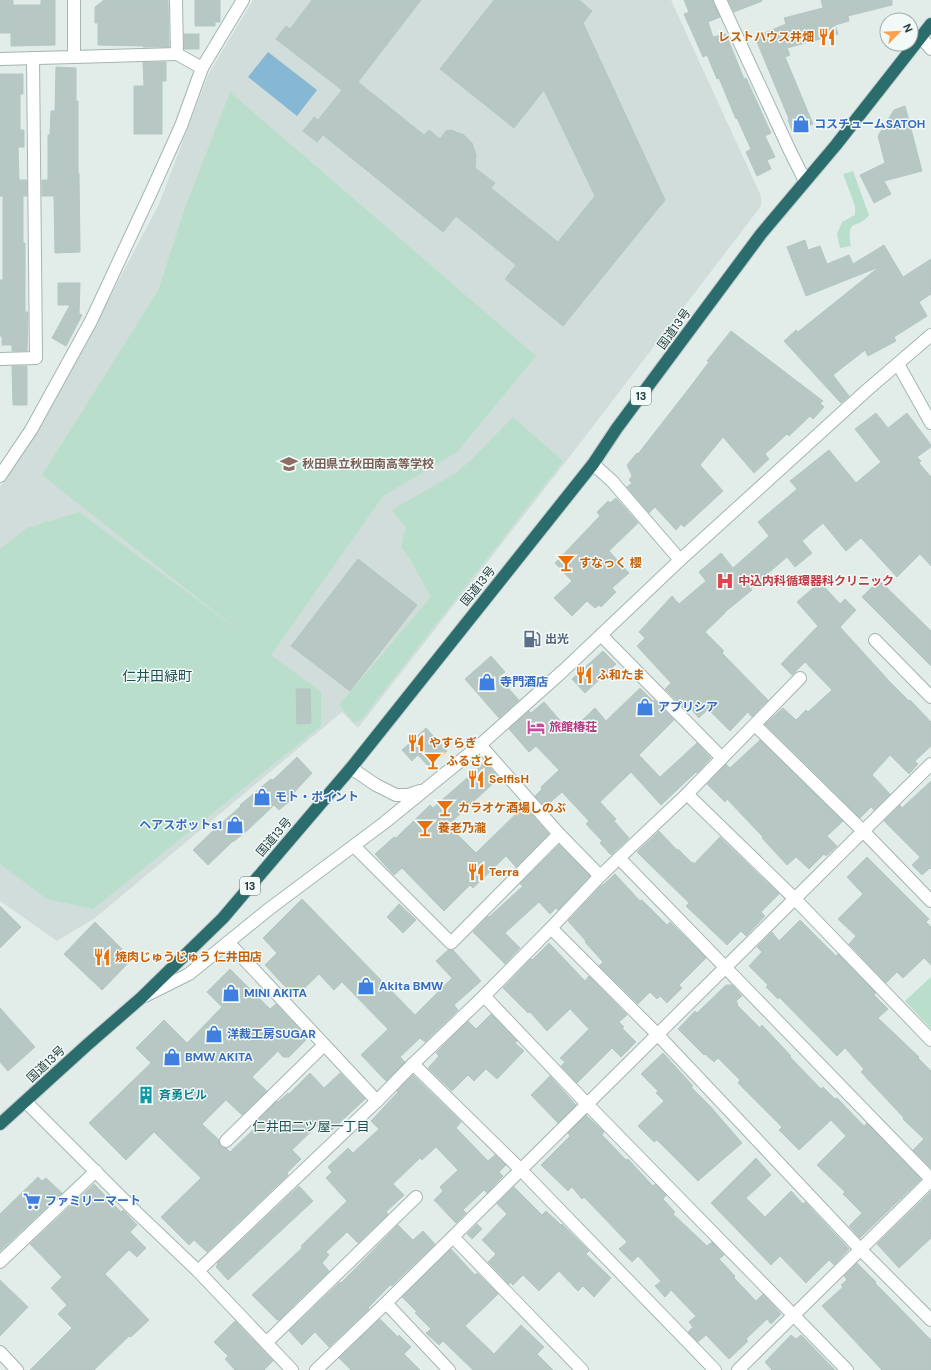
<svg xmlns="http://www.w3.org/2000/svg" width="931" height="1370" viewBox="0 0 931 1370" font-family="'DM Sans','Noto Sans JP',sans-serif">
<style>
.built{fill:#d0ddda}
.green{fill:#b9dfcc}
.water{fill:#86b7d5}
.building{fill:#b7c8c4;stroke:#b4c7c3}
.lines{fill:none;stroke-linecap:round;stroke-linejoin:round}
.minor-casing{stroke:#a4b5b3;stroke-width:14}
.highway-casing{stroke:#c1c9c9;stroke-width:14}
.minor{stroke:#fff;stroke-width:12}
.highway{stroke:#2b6c6d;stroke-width:12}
.labels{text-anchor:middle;stroke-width:3;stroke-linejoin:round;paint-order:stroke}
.shield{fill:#f2f9f7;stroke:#607776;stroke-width:1}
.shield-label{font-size:11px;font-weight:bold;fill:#213f3e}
.food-label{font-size:12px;font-weight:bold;fill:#c56008;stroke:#f2f9f7;text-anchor:start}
.shop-label{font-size:12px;font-weight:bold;fill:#366cbe;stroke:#f2f9f7;text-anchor:start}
.street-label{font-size:12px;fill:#213f3e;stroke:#f2f9f7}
.education-label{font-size:12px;font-weight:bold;fill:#785e54;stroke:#f2f9f7;text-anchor:start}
.health-label{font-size:12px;font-weight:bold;fill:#be3a42;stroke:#f2f9f7;text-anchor:start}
.service-label{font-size:12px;font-weight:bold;fill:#4e5e75;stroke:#f2f9f7;text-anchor:start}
.hotel-label{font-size:12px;font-weight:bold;fill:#b23c85;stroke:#f2f9f7;text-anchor:start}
.culture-label{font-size:12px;font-weight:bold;fill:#0d838f;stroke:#f2f9f7;text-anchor:start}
.neighbourhood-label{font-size:13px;fill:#1b5251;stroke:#f2f9f7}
.quarter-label{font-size:14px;fill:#1b5251;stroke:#f2f9f7}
</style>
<rect width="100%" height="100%" fill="#e2edea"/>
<polygon class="built" points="253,0 671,0 761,196 761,206 581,442 358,728 342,712 95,918 57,941 0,901 0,487 61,389 159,204 208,75"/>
<g class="green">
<polygon points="230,92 536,356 457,452 383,496 271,655 321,692 321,726 93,909 47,899 0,864 0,549 27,528 79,512 242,633 42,475 158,291 185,208"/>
<path d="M853,171L869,215C857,231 846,216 851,246L840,248L837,234L842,222L855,215V206L843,174Z"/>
<polygon points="513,417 563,461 361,720 354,723 339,705 431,597 410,559 401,547 406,528 392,510 456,473 471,460"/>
<polygon points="931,977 931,1029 905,1001"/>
</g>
<polygon class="water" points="268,52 317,90 297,116 248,77"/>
<g class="building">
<polygon points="0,0 13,0 13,5 41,5 41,0 55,0 55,45 11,46 11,33 0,33"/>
<polygon points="104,0 168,0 169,47 143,47 143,46 98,45 98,23 95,23 95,7"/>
<polygon points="195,0 220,0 220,22 215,22 215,26 195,26"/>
<polygon points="312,0 421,0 358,82 424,135 429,130 440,139 446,131 451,130 464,135 472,143 476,155 475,168 495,183 491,188 558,242 595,196 544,90 514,128 440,69 494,0 579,0 592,11 583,23 665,200 563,326 505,279 516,265 456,216 443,232 323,135 317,142 303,131 314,117 318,120 342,90 276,39 286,26 290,29"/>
<polygon points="684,0 713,0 720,17 708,22 713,37 726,34 744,79 746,78 771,133 765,136 775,157 767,160 771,169 757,176 746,152 751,149 737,118 736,119 719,78 717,79 707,55 703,57 684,14 689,12"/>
<polygon points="728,0 762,0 762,1 734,12"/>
<polygon points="821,0 892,0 892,5 848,16 849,21 835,25 838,34 787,48 790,55 785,57 813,124 793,133 788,120 789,119 755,37 786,24 784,18 823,8"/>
<rect x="184" y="34" width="15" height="15"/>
<polygon points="143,62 166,62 166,81 162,81 162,134 134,134 134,86 144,86"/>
<polygon points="56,67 76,68 76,101 78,101 78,173 79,173 80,252 55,253 54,196 42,196 42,180 48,180 48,135 50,135 51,111 55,111"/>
<polygon points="0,74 23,74 23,94 20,94 20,130 24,130 24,147 18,147 19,180 27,180 27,196 23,196 23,243 25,243 25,312 28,312 27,351 12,351 12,345 2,345 2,336 0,336 0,280 3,280 3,196 0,196"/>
<polygon points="905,106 922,171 884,181 891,194 874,203 860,175 885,163 878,136 894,110"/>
<polygon points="805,240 808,250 820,246 827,264 849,255 853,264 884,245 903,277 931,259 931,294 919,302 927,316 894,337 896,341 868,356 865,350 833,375 849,396 841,403 784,341 796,330 798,332 879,267 806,296 787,247"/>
<polygon points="58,283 80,283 79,314 82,315 66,346 52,338 70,305 58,305"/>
<polygon points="731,331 823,401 820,403 824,407 813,419 810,416 789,436 787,434 765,454 769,459 754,473 723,437 700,465 723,491 684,527 681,524 676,530 655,507 649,513 627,487 632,483 629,480 632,476 627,465 637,453 638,454 694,382 709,362 707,361"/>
<polygon points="12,366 27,366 27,405 13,405"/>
<polygon points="876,413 888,428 907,413 931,445 931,447 917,457 921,461 919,463 931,477 931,566 920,554 897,577 861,538 846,551 823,523 802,541 812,553 795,567 787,557 750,589 752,590 725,612 725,613 705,632 724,651 722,653 768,700 752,717 748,712 730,731 708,709 699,718 688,706 685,709 665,689 671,683 637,646 645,638 639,632 672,596 679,604 706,581 699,572 721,553 733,568 769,536 758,522 797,489 790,481 829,450 856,483 881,462 855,429"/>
<polygon points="616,498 638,523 609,551 629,573 612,588 616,592 601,607 599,605 595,608 587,601 572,616 554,598 572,581 555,563 600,516 597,512 608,501 610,503"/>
<polygon points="358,559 417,605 350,691 291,646"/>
<polygon points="879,580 931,631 931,666 862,597"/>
<polygon points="820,582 840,604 845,599 856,610 840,627 890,682 909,701 910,700 931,722 931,746 915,761 918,764 909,774 890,755 872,775 890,794 874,810 871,807 860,818 765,724 783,708 796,720 806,710 808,712 832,690 805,662 792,675 781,664 818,626 797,602"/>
<polygon points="603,651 616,664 585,693 572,679"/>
<polygon points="491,656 505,672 498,677 519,700 499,718 465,679"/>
<polygon points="640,688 653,701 654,700 674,720 639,755 660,777 697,743 711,758 697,773 696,772 661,805 631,772 600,802 616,819 614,821 629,838 611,855 600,843 602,841 586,824 589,821 562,792 545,807 535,796 542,789 541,787 559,770 536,746 529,752 509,729 529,711 531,713 544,702 564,725 567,722 573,729 595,708 606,721"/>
<polygon points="296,689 310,689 311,723 297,724"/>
<polygon points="426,728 447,751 430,768 418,755 412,761 402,750"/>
<polygon points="760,740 843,821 827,836 837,846 826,856 824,854 809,869 796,857 787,865 762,838 763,837 727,799 725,802 707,784 726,764 730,768"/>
<polygon points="297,757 312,773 289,798 291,800 279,810 274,805 249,829 233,842 233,841 208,865 193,850 217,827 241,806 240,805 271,779 273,780"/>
<polygon points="485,762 499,778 448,825 476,853 524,806 549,834 516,867 506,856 473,888 470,885 444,911 402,868 394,875 375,854 394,837 396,838 430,805 433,808"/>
<polygon points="931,781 931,869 930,868 922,875 912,865 920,857 884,821 900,805 902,808"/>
<polygon points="659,831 677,850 678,849 692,863 693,862 694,864 720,837 779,894 761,912 765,916 746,936 741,931 727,945 686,906 689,903 637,852"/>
<polygon points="559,845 590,876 558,910 556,908 550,914 539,902 505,933 520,948 505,964 473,932 488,916 489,917 523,886 520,884"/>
<polygon points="867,857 929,919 926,922 931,927 931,965 924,958 903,978 897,972 886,983 849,944 856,936 838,919 863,894 847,877"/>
<polygon points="615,874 640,901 642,900 667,925 670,922 706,958 679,985 682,988 667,1003 660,996 657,999 650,992 638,1004 599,966 603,962 585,942 586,941 568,921 602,885 603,885"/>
<polygon points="302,899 415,1015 452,978 436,961 448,950 453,950 481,981 454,1005 458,1010 425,1042 420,1038 400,1057 405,1062 386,1081 361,1055 388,1029 342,982 334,990 319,974 295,997 265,965 277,953 263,938"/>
<polygon points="399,904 416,920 403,933 387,917"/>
<polygon points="0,906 21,927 0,948"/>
<polygon points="800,920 836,956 838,954 876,993 874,995 888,1009 878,1018 919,1057 918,1058 931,1071 931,1168 913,1150 924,1139 903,1119 904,1118 861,1072 864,1069 845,1048 837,1056 779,997 778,999 766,987 768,985 749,966 762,952 757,947 772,932 779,941"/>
<polygon points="95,922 132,959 102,990 64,954"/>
<polygon points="549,943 585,981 589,976 627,1015 619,1022 624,1027 622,1028 636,1042 621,1057 612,1048 577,1083 561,1066 565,1062 560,1058 589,1029 570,1009 547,1031 530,1012 528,1013 503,988 531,959 532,960"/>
<polygon points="230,969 270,1009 276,1004 308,1038 289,1057 283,1057 278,1051 252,1077 267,1091 242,1115 226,1100 202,1124 219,1140 221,1146 226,1148 230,1152 255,1128 252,1126 277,1101 278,1102 288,1093 289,1094 310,1073 324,1088 340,1073 365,1099 332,1130 323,1120 292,1150 301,1159 287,1173 288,1175 207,1252 194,1240 189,1245 161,1217 201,1178 154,1132 126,1160 89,1123 151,1063 136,1048 164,1020 187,1043 222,1007 207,992"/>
<polygon points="726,985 732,985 742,996 736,1001 738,1004 737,1005 760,1028 762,1025 791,1056 790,1057 821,1089 823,1087 835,1099 837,1098 864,1126 867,1123 921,1179 860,1238 849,1226 862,1213 843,1194 845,1192 817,1165 846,1136 831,1120 799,1150 779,1130 782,1127 738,1083 740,1080 718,1058 714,1062 705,1054 704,1055 678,1029 695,1011 697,1013"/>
<polygon points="0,1008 35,1047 8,1071 0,1062"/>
<polygon points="491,1014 517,1041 515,1043 524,1051 497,1079 486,1069 474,1081 468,1075 452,1091 428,1068 439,1056 436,1053 468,1021 476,1029"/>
<polygon points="663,1053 684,1076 693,1086 691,1087 710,1106 742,1143 698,1181 657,1140 654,1142 638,1126 664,1101 656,1093 658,1091 641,1074"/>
<polygon points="413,1075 461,1122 456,1128 488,1161 495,1155 506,1165 499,1172 503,1176 487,1193 484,1190 463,1210 466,1213 456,1223 434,1200 443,1191 440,1187 458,1170 436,1147 422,1160 420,1158 393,1184 404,1195 386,1212 388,1214 358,1243 347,1232 326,1252 329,1255 322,1263 329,1271 279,1320 277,1320 252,1295 302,1248 301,1246 347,1201 326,1178 332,1172 328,1167 348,1148 353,1153 379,1129 371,1121 398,1092 397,1091"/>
<polygon points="550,1076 576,1105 558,1123 531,1095"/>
<polygon points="586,1115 604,1132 602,1135 626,1160 628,1159 653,1186 655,1184 666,1195 663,1199 675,1212 673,1214 707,1246 712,1242 724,1255 719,1259 735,1276 734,1278 756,1301 763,1294 781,1314 771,1324 767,1319 746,1339 748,1341 729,1359 706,1335 698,1342 688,1332 693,1327 689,1322 696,1316 671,1290 665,1297 655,1286 661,1281 638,1256 632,1262 619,1249 627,1242 584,1197 582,1199 572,1187 568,1191 541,1165 570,1136 568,1133"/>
<polygon points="756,1158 771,1175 746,1198 765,1217 791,1191 803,1204 805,1202 849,1249 834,1265 829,1260 806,1283 780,1256 771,1265 711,1203"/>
<polygon points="38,1177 42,1181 46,1178 62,1193 0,1251 0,1214"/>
<polygon points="94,1184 121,1212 123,1210 137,1225 130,1232 146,1248 137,1257 129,1250 105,1274 149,1320 131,1337 129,1336 94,1370 30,1370 72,1328 58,1314 67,1305 51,1288 62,1277 30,1244"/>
<polygon points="299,1186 313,1201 228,1280 216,1267 218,1264 217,1263"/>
<polygon points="514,1187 542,1215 546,1211 561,1225 562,1224 589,1251 586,1254 611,1278 594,1297 583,1286 578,1291 559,1271 539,1291 523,1275 513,1285 510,1282 509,1284 488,1262 496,1254 482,1240 507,1214 497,1204"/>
<polygon points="931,1191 931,1238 899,1268 877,1244"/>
<polygon points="477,1224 482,1229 472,1239 467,1234"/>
<polygon points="398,1225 413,1240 423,1231 435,1244 392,1286 390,1285 368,1308 369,1309 329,1347 315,1332 302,1345 289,1331 340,1282 341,1283"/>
<polygon points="451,1249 475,1275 477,1273 498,1294 465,1326 494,1354 521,1325 544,1347 537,1354 553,1370 473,1370 443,1341 439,1345 426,1333 431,1329 415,1313 417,1312 402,1297"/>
<polygon points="857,1263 876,1282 875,1283 931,1340 931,1370 882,1370 822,1306 843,1287 841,1285 847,1280 844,1276"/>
<polygon points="0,1280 28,1307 0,1336"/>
<polygon points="380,1319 398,1337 399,1335 411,1347 404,1354 420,1370 351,1370 339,1358"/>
<polygon points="235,1321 273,1361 264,1370 235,1370 225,1359 228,1356 214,1342"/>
<polygon points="791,1335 796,1339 801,1335 835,1370 772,1370 765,1362"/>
</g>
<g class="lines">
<g class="minor-casing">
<g id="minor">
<polyline points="720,0 790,151 805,181"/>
<polyline points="921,37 931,49"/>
<polyline points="177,54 202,68"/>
<polyline points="74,57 177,54 176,0"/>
<polyline points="0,59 74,57 74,0"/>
<polyline points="0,359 36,358 33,58"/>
<polyline points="898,364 931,423"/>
<polyline points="593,464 612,481 680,560"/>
<polyline points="0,476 31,430 91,321 153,188 181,126 202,68 243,0"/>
<polyline points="601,635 722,758"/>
<polyline points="875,640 931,697"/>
<polyline points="755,725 863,831 931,901"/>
<polyline points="480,745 559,834 600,876"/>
<polyline points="351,768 376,785 396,795 408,795 420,791"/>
<polyline points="687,794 795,899 931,1040"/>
<polyline points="354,846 451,943 559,834"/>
<polyline points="619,858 931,1179"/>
<polyline points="551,928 658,1035 860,1249 931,1320"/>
<polyline points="228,942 377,1101"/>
<polyline points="145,996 189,974 269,909 384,823 480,745 564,670 680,560 777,472 867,390 931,335"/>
<polyline points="484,996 587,1104 847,1370"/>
<polyline points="413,1064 521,1170 715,1370"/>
<polyline points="26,1102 136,1212 198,1271 292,1370"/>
<polyline points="226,1141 324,1045"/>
<polyline points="453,1237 582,1370"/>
<polyline points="0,1262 96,1171"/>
<polyline points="198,1271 377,1101 413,1064 484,996 551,928 600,876 687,794 800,678"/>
<polyline points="386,1303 449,1370"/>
<polyline points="267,1342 416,1197"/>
<polyline points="0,1352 17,1370"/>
<polyline points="316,1370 386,1303 931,764"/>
<polyline points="738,1370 931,1180"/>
</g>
</g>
<g class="highway-casing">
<polyline id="highway" points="0,1124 87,1045 141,998 223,918 351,768 593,464 617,428 761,234 836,145 931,24"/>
</g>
<use href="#minor" class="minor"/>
<use href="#highway" class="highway"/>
</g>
<defs>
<g id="restaurant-bare" transform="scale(1.38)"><path d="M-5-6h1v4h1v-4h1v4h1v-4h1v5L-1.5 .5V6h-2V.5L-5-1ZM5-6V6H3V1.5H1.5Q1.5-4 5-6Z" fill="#e8710a" stroke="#f2f9f7" stroke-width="2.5" paint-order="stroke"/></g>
<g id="shop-bare" transform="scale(1.38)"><path d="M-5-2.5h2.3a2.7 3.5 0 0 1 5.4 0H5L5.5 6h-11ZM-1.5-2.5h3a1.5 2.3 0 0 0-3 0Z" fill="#3f7fe0" stroke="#f2f9f7" stroke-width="2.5" paint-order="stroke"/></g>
<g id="school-bare" transform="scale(1.38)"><path d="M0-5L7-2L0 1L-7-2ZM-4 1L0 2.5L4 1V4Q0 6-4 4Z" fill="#8d6e63" stroke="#f2f9f7" stroke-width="2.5" paint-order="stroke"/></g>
<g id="bar-bare" transform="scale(1.38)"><path d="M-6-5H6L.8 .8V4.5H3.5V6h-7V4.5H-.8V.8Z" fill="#e8710a" stroke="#f2f9f7" stroke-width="2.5" paint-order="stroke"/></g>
<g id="hospital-bare" transform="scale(1.38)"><path d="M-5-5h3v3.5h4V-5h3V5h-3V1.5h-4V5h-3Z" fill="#e0444e" stroke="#f2f9f7" stroke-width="2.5" paint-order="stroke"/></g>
<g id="fuel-bare" transform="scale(1.38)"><path d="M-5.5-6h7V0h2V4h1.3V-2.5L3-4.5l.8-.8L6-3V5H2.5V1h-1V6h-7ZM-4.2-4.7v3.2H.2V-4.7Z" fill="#5c6f8a" stroke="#f2f9f7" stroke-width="2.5" paint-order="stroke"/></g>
<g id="hotel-bare" transform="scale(1.38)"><path d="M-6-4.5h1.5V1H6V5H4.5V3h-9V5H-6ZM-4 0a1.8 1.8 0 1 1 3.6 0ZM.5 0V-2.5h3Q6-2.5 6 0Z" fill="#d1479c" stroke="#f2f9f7" stroke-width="2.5" paint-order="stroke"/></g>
<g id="building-bare" transform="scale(1.38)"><path d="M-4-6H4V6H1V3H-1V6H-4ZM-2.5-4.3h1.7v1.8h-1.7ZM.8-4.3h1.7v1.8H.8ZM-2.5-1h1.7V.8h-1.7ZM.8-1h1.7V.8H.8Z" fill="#0f9aa8" stroke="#f2f9f7" stroke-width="2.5" paint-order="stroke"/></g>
<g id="supermarket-bare" transform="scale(1.38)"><path d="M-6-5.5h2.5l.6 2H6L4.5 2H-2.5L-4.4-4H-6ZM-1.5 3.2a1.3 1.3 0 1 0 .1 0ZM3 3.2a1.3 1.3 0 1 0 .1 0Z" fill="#3f7fe0" stroke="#f2f9f7" stroke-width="2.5" paint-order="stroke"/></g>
</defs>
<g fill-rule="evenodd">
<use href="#restaurant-bare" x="827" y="37"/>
<use href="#shop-bare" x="801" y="124"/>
<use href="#school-bare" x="289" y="464"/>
<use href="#bar-bare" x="566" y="563"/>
<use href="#hospital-bare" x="725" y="581"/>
<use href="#fuel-bare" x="532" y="639"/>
<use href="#restaurant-bare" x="584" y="675"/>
<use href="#shop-bare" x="487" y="682"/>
<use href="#shop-bare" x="645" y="707"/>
<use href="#hotel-bare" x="536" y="727"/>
<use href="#restaurant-bare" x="416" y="743"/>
<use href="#bar-bare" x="433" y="761"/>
<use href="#restaurant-bare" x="476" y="779"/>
<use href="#shop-bare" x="262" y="797"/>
<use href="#bar-bare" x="445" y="808"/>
<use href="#shop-bare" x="235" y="825"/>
<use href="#bar-bare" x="425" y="828"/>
<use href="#restaurant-bare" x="476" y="872"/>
<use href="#restaurant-bare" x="102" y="957"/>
<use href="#shop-bare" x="366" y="986"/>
<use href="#shop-bare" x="231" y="993"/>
<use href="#shop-bare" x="214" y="1034"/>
<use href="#shop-bare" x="172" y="1057"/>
<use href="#building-bare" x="146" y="1095"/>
<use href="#supermarket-bare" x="32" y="1201"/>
</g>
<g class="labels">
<g class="shield">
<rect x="631" y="387" width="20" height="18" rx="3"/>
<rect x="240" y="877" width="20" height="18" rx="3"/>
</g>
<g class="shield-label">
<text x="641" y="400">13</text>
<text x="250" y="890">13</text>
</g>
<g class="food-label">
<text x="814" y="41" text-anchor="end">レストハウス井畑</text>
<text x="579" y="567">すなっく 櫻</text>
<text x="597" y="679">ふ和たま</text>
<text x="429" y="747">やすらぎ</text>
<text x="446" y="765">ふるさと</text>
<text x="489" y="783">SelfisH</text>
<text x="458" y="812">カラオケ酒場しのぶ</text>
<text x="438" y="832">養老乃瀧</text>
<text x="489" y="876">Terra</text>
<text x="115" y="961">焼肉じゅうじゅう 仁井田店</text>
</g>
<g class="shop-label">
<text x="814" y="128">コスチュームSATOH</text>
<text x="500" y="686">寺門酒店</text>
<text x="658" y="711">アプリシア</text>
<text x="275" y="801">モト・ポイント</text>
<text x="222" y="829" text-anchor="end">ヘアスポットs1</text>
<text x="379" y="990">Akita BMW</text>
<text x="244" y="997">MINI AKITA</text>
<text x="227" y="1038">洋裁工房SUGAR</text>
<text x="185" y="1061">BMW AKITA</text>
<text x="45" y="1205">ファミリーマート</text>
</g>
<g class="street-label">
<text transform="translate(674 329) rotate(-54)" y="4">国道13号</text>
<text transform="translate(478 586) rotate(-51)" y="4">国道13号</text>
<text transform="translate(274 837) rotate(-49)" y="4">国道13号</text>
<text transform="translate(46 1064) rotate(-43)" y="4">国道13号</text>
</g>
<g class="education-label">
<text x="302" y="468">秋田県立秋田南高等学校</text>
</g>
<g class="health-label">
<text x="738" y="585">中込内科循環器科クリニック</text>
</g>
<g class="service-label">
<text x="545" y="643">出光</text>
</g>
<g class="hotel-label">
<text x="549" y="731">旅館椿荘</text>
</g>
<g class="culture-label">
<text x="159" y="1099">斉勇ビル</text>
</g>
<g class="neighbourhood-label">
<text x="311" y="1131">仁井田二ツ屋一丁目</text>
</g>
<g class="quarter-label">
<text x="157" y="681">仁井田緑町</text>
</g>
</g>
<g transform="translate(899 32) rotate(66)"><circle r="19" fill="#f2f9f7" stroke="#9eafad"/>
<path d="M0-3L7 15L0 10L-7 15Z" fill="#faa152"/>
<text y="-6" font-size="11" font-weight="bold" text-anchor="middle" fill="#213f3e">N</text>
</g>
</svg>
